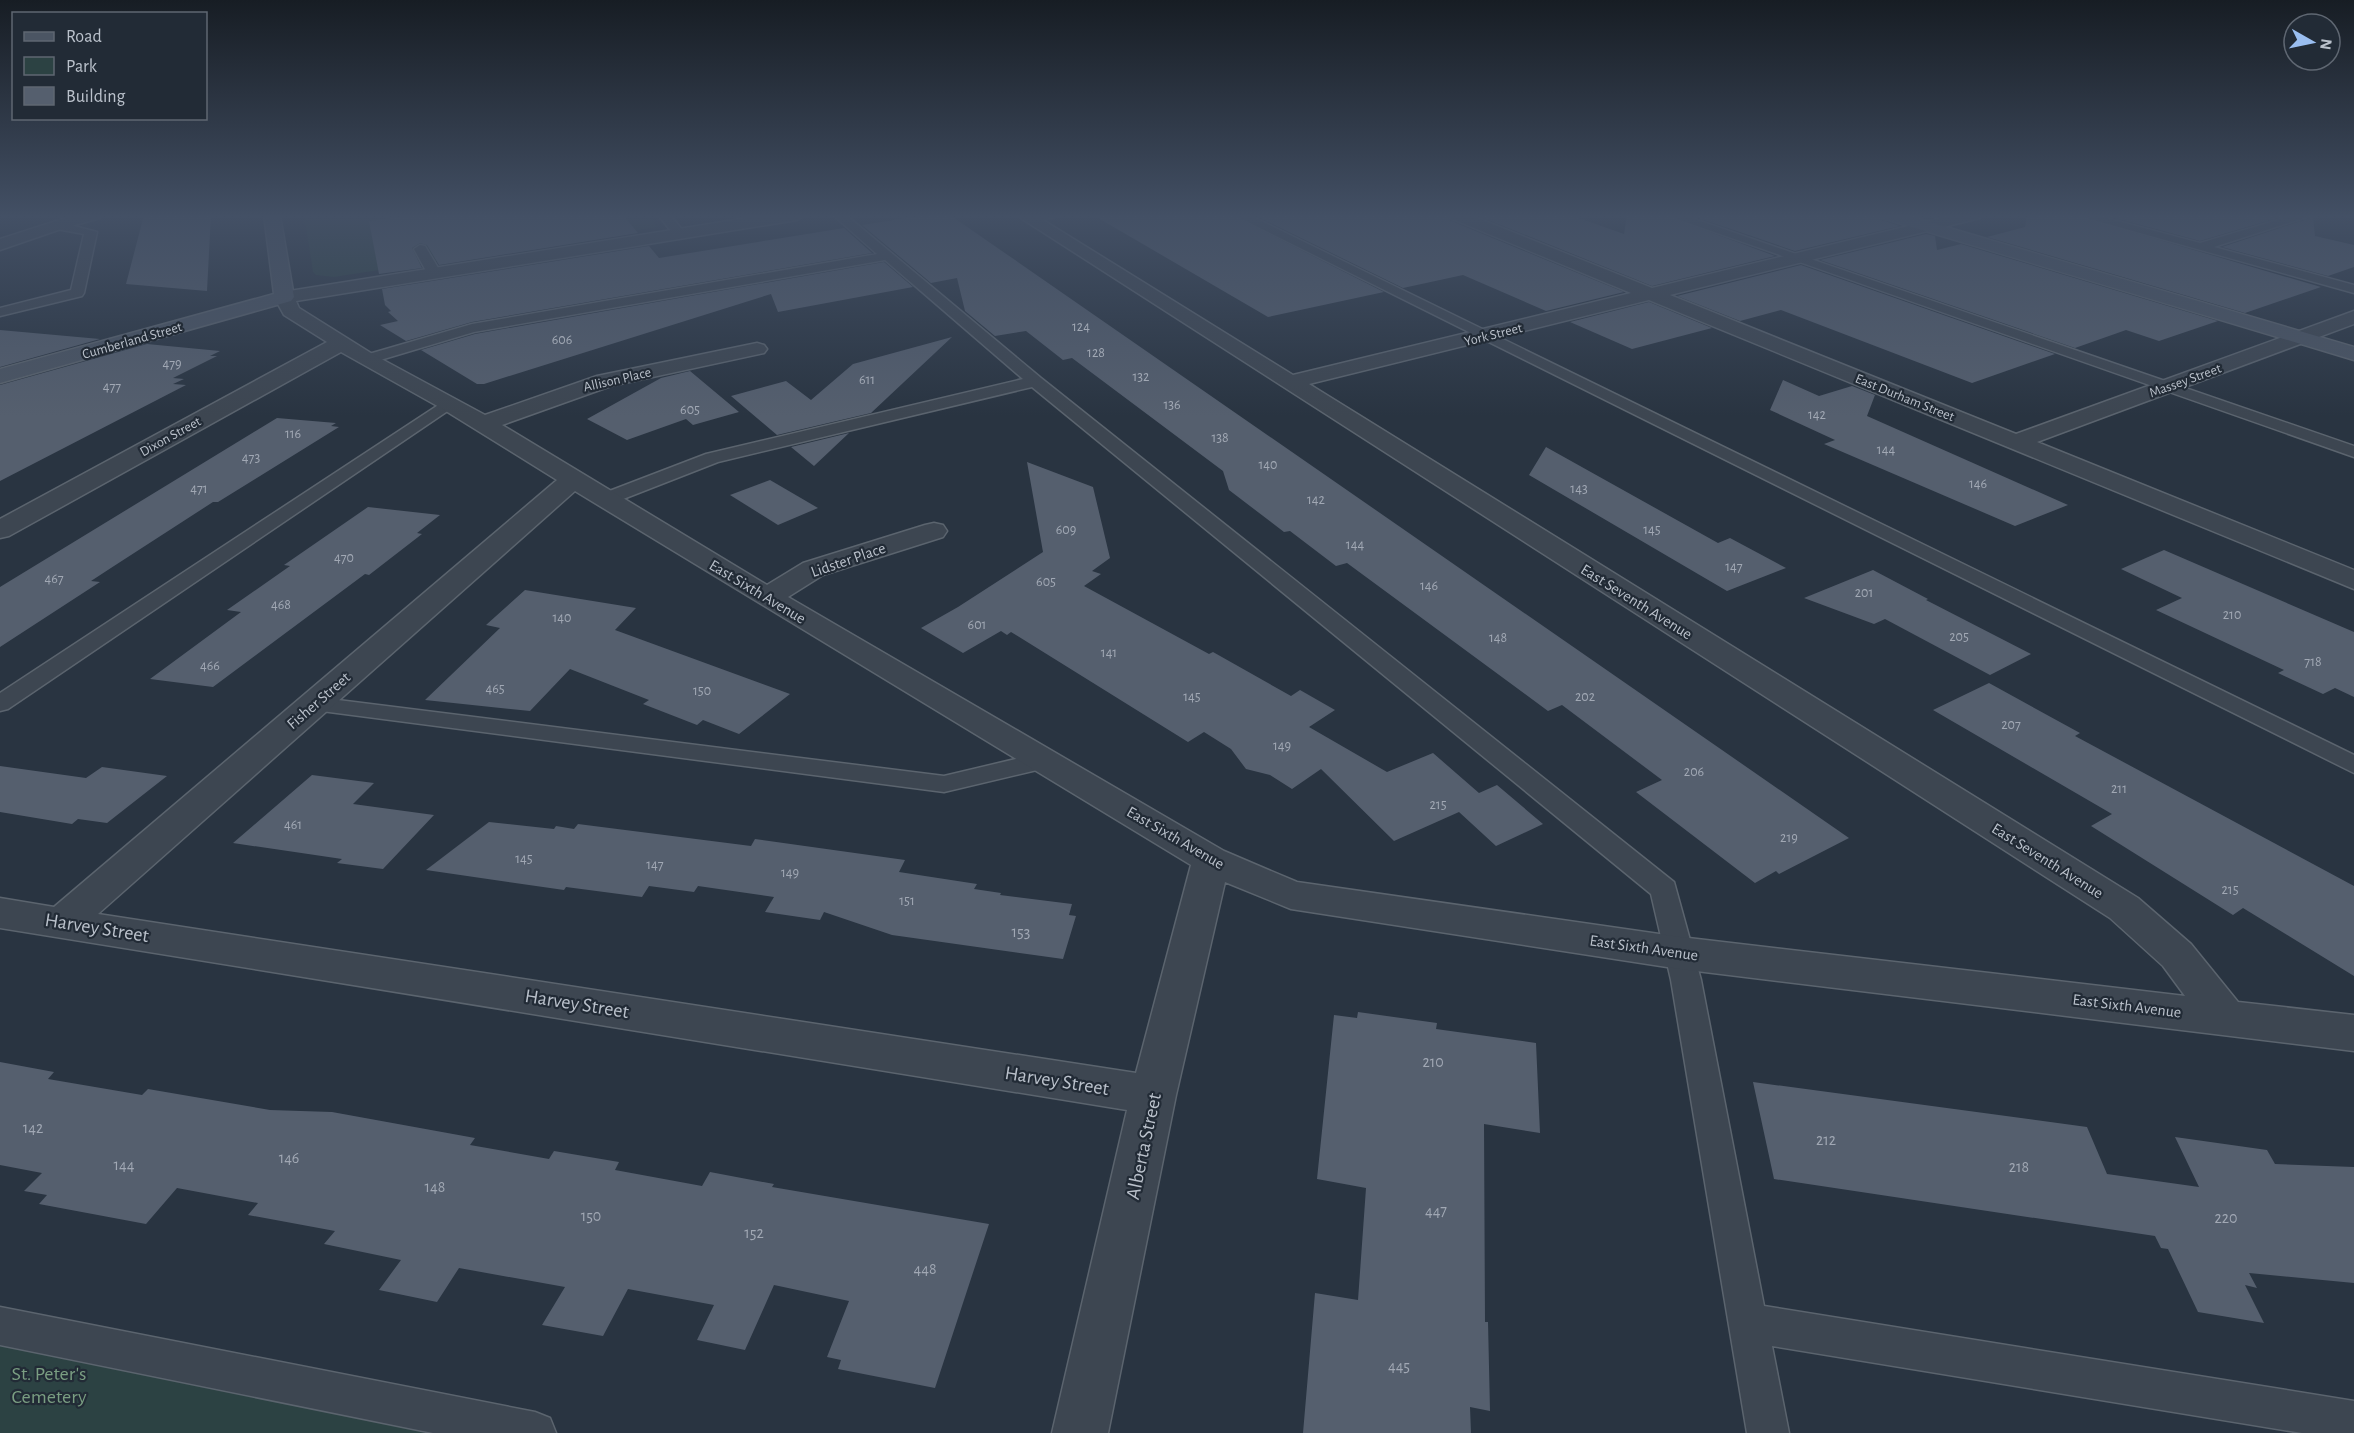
<svg xmlns="http://www.w3.org/2000/svg" width="2354" height="1433" viewBox="0 0 2354 1433" font-family="'Alegreya Sans',sans-serif">
<style>
.green{fill:#2c4243}
.building{fill:#555f6e}
.lines{fill:none;stroke-linecap:round;stroke-linejoin:round}
.lane-casing{stroke:#5b646e;stroke-width:3}
.street-casing{stroke:#5b646e;stroke-width:3}
.secondary-casing{stroke:#5b646e;stroke-width:3}
.lane{fill:#3d4651;fill-rule:evenodd}
.street{fill:#3d4651;fill-rule:evenodd}
.secondary{fill:#4b5563;fill-rule:evenodd}
.labels{text-anchor:middle;stroke-width:4.5;stroke-linejoin:round;paint-order:stroke}
.number-label{font-size:14px;fill:#a1a8b4}
.far-street-label{font-size:14px;fill:#bac1cb;stroke:#222b36}
.street-label{font-size:16px;fill:#bac1cb;stroke:#222b36}
.near-number-label{font-size:16px;fill:#a1a8b4}
.near-street-label{font-size:20px;fill:#bac1cb;stroke:#222b36}
.near-park-label{font-size:20px;fill:#7a9e82;stroke:#222b36}
</style>
<rect width="100%" height="100%" fill="#293441"/>
<g class="green">
<polygon points="304,215 648,215 657,227 334,277 316,275 313,272"/>
<polygon points="0,1326 512,1433 0,1433"/>
</g>
<g class="building">
<polygon points="144,215 211,215 207,291 126,284"/>
<polygon points="416,215 623,215 638,233 439,265 427,245 420,243 412,248 422,268 379,274 369,221"/>
<polygon points="926,215 950,215 1849,838 1779,874 1776,871 1755,883 1636,792 1662,780 1562,705 1548,711 1347,563 1336,566 1290,531 1284,532 1229,490 1223,471 1072,358 1063,360 1026,331 995,336 965,311 957,278 931,283 862,225"/>
<polygon points="1093,215 1232,215 1384,292 1268,317"/>
<polygon points="1254,215 1446,215 1449,220 1624,292 1546,311 1463,275 1403,288"/>
<polygon points="1476,215 1570,215 1624,234 1627,215 1664,215 1775,256 1652,286"/>
<polygon points="1690,215 1878,215 1881,220 1900,226 1795,251"/>
<polygon points="2027,215 2074,215 2321,287 2245,313 1987,237 2025,227"/>
<polygon points="2104,215 2287,215 2200,241"/>
<polygon points="2313,217 2315,236 2354,245 2354,267 2328,276 2222,247"/>
<polygon points="844,228 872,253 472,322 406,341 380,325 398,321 388,312 391,311 385,305 382,289 649,246 659,258"/>
<polygon points="1926,234 1935,236 1937,250 1961,244 2218,321 2159,341 2126,330 2075,348 1820,260"/>
<polygon points="884,262 913,287 778,312 771,294 484,384 477,384 421,350 475,334"/>
<polygon points="1801,265 2055,354 1972,383 1781,310 1740,321 1677,296"/>
<polygon points="1649,302 1712,328 1632,349 1570,322"/>
<polygon points="0,330 100,339 0,367"/>
<polygon points="952,337 871,413 777,435 731,396 786,381 811,400 853,364"/>
<polygon points="147,344 220,351 210,356 217,356 173,378 184,379 173,384 186,385 0,481 0,385"/>
<polygon points="690,371 739,412 693,425 686,419 627,440 587,419 661,378"/>
<polygon points="1783,380 1819,396 1852,386 1875,395 1867,416 2068,505 2015,526 1824,444 1835,440 1770,410"/>
<polygon points="277,418 336,423 331,426 339,427 218,502 213,502 114,566 91,581 100,582 0,647 0,587"/>
<polygon points="849,433 814,466 791,447"/>
<polygon points="1546,447 1718,543 1730,538 1786,568 1727,591 1529,475"/>
<polygon points="1027,462 1093,487 1110,558 1092,571 1101,574 1084,586 1209,654 1213,652 1291,696 1300,690 1335,710 1309,727 1387,772 1433,753 1479,793 1497,785 1543,824 1496,846 1459,812 1394,841 1321,769 1292,789 1270,775 1246,769 1231,749 1204,732 1188,742 1011,632 1007,635 1001,631 963,653 921,628 958,607 1043,552"/>
<polygon points="770,480 818,508 778,525 730,495"/>
<polygon points="368,507 440,515 417,533 422,534 369,575 365,574 213,687 150,679 241,612 227,610 290,566 284,565"/>
<polygon points="2164,550 2354,632 2354,697 2335,688 2323,694 2278,673 2284,670 2156,610 2182,598 2121,569"/>
<polygon points="1873,570 1928,599 1926,600 2031,654 1990,675 1885,619 1874,624 1804,598"/>
<polygon points="525,590 636,608 615,630 790,694 739,734 703,720 697,725 643,704 649,700 570,669 530,711 425,700 500,628 486,625"/>
<polygon points="1989,683 2080,733 2075,736 2354,886 2354,976 2243,908 2233,915 2091,826 2112,814 1933,710"/>
<polygon points="0,766 86,778 102,767 167,776 107,823 78,819 72,824 0,812"/>
<polygon points="312,775 374,783 353,804 434,815 383,869 337,863 342,859 233,843"/>
<polygon points="489,822 554,829 556,826 574,829 578,824 751,846 755,839 905,860 899,872 977,884 974,889 1001,893 1000,895 1072,904 1069,915 1076,916 1063,959 892,935 824,912 820,920 765,912 774,897 698,886 694,892 649,886 642,897 566,887 564,890 426,870"/>
<polygon points="1358,1012 1437,1023 1436,1029 1536,1043 1540,1133 1484,1124 1485,1322 1488,1322 1490,1411 1470,1407 1471,1433 1303,1433 1315,1293 1358,1300 1366,1188 1317,1179 1334,1015 1357,1018"/>
<polygon points="0,1062 54,1072 48,1079 142,1095 148,1089 270,1110 332,1112 475,1138 470,1145 549,1159 554,1151 619,1162 615,1170 702,1186 710,1172 774,1184 772,1187 989,1224 935,1388 838,1369 841,1360 827,1357 849,1301 774,1285 745,1350 697,1340 714,1305 628,1289 603,1336 542,1325 565,1287 459,1268 437,1302 379,1290 401,1260 324,1244 335,1231 248,1215 258,1203 177,1188 146,1224 39,1204 47,1195 24,1191 42,1173 0,1165"/>
<polygon points="1753,1082 2087,1127 2107,1174 2199,1187 2175,1137 2267,1150 2275,1164 2354,1167 2354,1283 2249,1273 2257,1288 2245,1285 2264,1323 2198,1312 2168,1249 2161,1248 2155,1236 1774,1179"/>
</g>
<g class="lines">
<g class="lane-casing">
<g id="lane">
<polygon points="658,215 670,215 685,233 683,236 675,236"/>
<polygon points="833,215 846,215 1041,378 1674,882 1701,980 1764,1306 2354,1401 2354,1433 2302,1433 1772,1346 1789,1433 1747,1433 1671,980 1651,894 1032,387 718,462 613,503 599,503 597,499 599,495 706,454 1023,379 885,260 474,332 367,364 359,359 362,356 472,324 877,254"/>
<polygon points="1033,215 1062,215 1030,223 1024,219"/>
<polygon points="1234,215 1249,215 2354,755 2354,773"/>
<polygon points="1666,215 1683,215 2354,446 2354,457"/>
<polygon points="2076,215 2095,215 2200,243 2295,215 2313,215 2214,247 2354,285 2354,293"/>
<polygon points="55,221 97,232 84,293 82,296 0,316 0,308 71,290 84,234 51,228 49,225"/>
<polygon points="420,245 425,246 440,271 438,274 428,274 426,271 414,249"/>
<polygon points="449,398 457,403 455,406 8,709 0,711 0,693"/>
<polygon points="314,697 944,776 1045,752 1054,754 1058,760 1054,766 944,792 306,709 302,704 306,699"/>
<polygon points="0,1307 535,1412 550,1418 556,1433 433,1433 0,1345"/>
</g>
</g>
<g class="street-casing">
<g id="street">
<polygon points="75,215 102,215 100,218 61,229 0,250 0,239"/>
<path d="M766,215H805L797,220L296,301L299,308L374,355L485,415L597,376L757,343L764,345L767,349L764,353L611,386L502,425L767,585L803,563L925,525L934,523L943,525L947,531L943,537L823,575L788,597L1224,851L1297,882L1680,937L2185,996L2163,966L2110,918L1016,215H1035L1293,375L1631,293L1450,218L1448,215H1470L1652,288L1954,215H1982L1980,218L1670,295L2016,434L2354,311V324L2037,442L2354,570V589L1649,300L1309,384L2138,898L2191,944L2238,1002L2354,1015V1051L1680,969L1291,909L1225,882L1176,1095L1108,1433H1052L1127,1110L0,928V898L54,907L557,480L441,408L341,352L9,536L0,538V519L327,342L284,315L274,297L277,293ZM575,491L1191,865L1136,1073L98,914Z"/>
</g>
</g>
<g class="secondary-casing">
<g id="secondary">
<polygon points="264,215 280,215 294,297 291,301 0,383 0,369 274,294"/>
<polygon points="1880,215 1905,215 2354,347 2354,360 1882,218"/>
</g>
</g>
<use href="#lane" class="lane"/>
<use href="#street" class="street"/>
<use href="#secondary" class="secondary"/>
</g>
<linearGradient id="sky" x2="0" y2="1"><stop stop-color="#171d24"/><stop offset="0.52" stop-color="#435065"/><stop offset="1" stop-color="#435065" stop-opacity="0"/></linearGradient>
<rect width="2354" height="416" fill="url(#sky)"/>
<g class="labels">
<g class="number-label">
<text x="1081" y="331">124</text>
<text x="562" y="344">606</text>
<text x="1096" y="357">128</text>
<text x="172" y="368">479</text>
<text x="1141" y="381">132</text>
<text x="867" y="384">611</text>
<text x="112" y="391">477</text>
<text x="1172" y="409">136</text>
<text x="690" y="414">605</text>
<text x="1817" y="419">142</text>
<text x="293" y="438">116</text>
<text x="1220" y="442">138</text>
<text x="1886" y="454">144</text>
<text x="251" y="462">473</text>
<text x="1268" y="469">140</text>
<text x="1978" y="488">146</text>
<text x="199" y="493">471</text>
<text x="1579" y="493">143</text>
<text x="1316" y="504">142</text>
<text x="1066" y="534">609</text>
<text x="1652" y="534">145</text>
<text x="1355" y="549">144</text>
<text x="344" y="562">470</text>
<text x="1734" y="571">147</text>
<text x="54" y="583">467</text>
<text x="1046" y="586">605</text>
<text x="1429" y="590">146</text>
<text x="1864" y="597">201</text>
<text x="281" y="609">468</text>
<text x="2232" y="619">210</text>
<text x="562" y="622">140</text>
<text x="977" y="629">601</text>
<text x="1959" y="641">205</text>
<text x="1498" y="642">148</text>
<text x="1109" y="657">141</text>
<text x="2313" y="666">718</text>
<text x="210" y="670">466</text>
<text x="495" y="693">465</text>
<text x="702" y="695">150</text>
<text x="1192" y="701">145</text>
<text x="1585" y="701">202</text>
<text x="2011" y="729">207</text>
<text x="1282" y="750">149</text>
<text x="1694" y="776">206</text>
<text x="2119" y="793">211</text>
<text x="1438" y="809">215</text>
<text x="293" y="829">461</text>
<text x="1789" y="842">219</text>
<text x="524" y="863">145</text>
<text x="655" y="869">147</text>
<text x="790" y="877">149</text>
<text x="2230" y="894">215</text>
<text x="907" y="905">151</text>
</g>
<g class="far-street-label">
<text transform="translate(1493 334) rotate(-14)" y="5">York Street</text>
<text transform="translate(132 340) rotate(-16)" y="5">Cumberland Street</text>
<text transform="translate(617 379) rotate(-13)" y="5">Allison Place</text>
<text transform="translate(2185 380) rotate(-20)" y="5">Massey Street</text>
<text transform="translate(1905 397) rotate(22)" y="5">East Durham Street</text>
<text transform="translate(170 436) rotate(-29)" y="5">Dixon Street</text>
</g>
<g class="street-label">
<text transform="translate(848 559) rotate(-19)" y="6">Lidster Place</text>
<text transform="translate(758 591) rotate(31)" y="6">East Sixth Avenue</text>
<text transform="translate(1637 601) rotate(32)" y="6">East Seventh Avenue</text>
<text transform="translate(318 700) rotate(-41)" y="6">Fisher Street</text>
<text transform="translate(1176 837) rotate(30)" y="6">East Sixth Avenue</text>
<text transform="translate(2048 860) rotate(32)" y="6">East Seventh Avenue</text>
<text transform="translate(1644 947) rotate(8)" y="6">East Sixth Avenue</text>
<text transform="translate(2127 1005) rotate(7)" y="6">East Sixth Avenue</text>
</g>
<g class="near-number-label">
<text x="1021" y="937">153</text>
<text x="1433" y="1067">210</text>
<text x="33" y="1133">142</text>
<text x="1826" y="1145">212</text>
<text x="289" y="1163">146</text>
<text x="124" y="1170">144</text>
<text x="2019" y="1172">218</text>
<text x="435" y="1192">148</text>
<text x="1436" y="1216">447</text>
<text x="591" y="1221">150</text>
<text x="2226" y="1223">220</text>
<text x="754" y="1238">152</text>
<text x="925" y="1274">448</text>
<text x="1399" y="1371">445</text>
</g>
<g class="near-street-label">
<text transform="translate(97 927) rotate(9)" y="7">Harvey Street</text>
<text transform="translate(577 1003) rotate(9)" y="7">Harvey Street</text>
<text transform="translate(1057 1080) rotate(9)" y="7">Harvey Street</text>
<text transform="translate(1143 1146) rotate(-78)" y="7">Alberta Street</text>
</g>
<g class="near-park-label">
<text x="49" y="1380">St. Peter's<tspan x="49" dy="23">Cemetery</tspan></text>
</g>
</g>
<rect x="12" y="12" width="195" height="108" fill="#222b36" stroke="#5f6772" stroke-width="1.5"/>
<rect x="24" y="32" width="30" height="9" fill="#4b5563" stroke="#5f6772" stroke-width="1.5"/>
<text x="66" y="42" font-size="18" fill="#bac1cb">Road</text>
<rect x="24" y="57" width="30" height="18" fill="#2c4243" stroke="#5f6772" stroke-width="1.5"/>
<text x="66" y="72" font-size="18" fill="#bac1cb">Park</text>
<rect x="24" y="87" width="30" height="18" fill="#555f6e" stroke="#5f6772" stroke-width="1.5"/>
<text x="66" y="102" font-size="18" fill="#bac1cb">Building</text>
<g transform="translate(2312 42) rotate(99)"><circle r="28" fill="#222b36" stroke="#5f6772" stroke-width="1.5"/>
<path d="M0-4.5L10 22L0 15L-10 22Z" fill="#9abef0"/>
<text y="-9" font-size="16" font-weight="bold" text-anchor="middle" fill="#bac1cb">N</text>
</g>
</svg>
